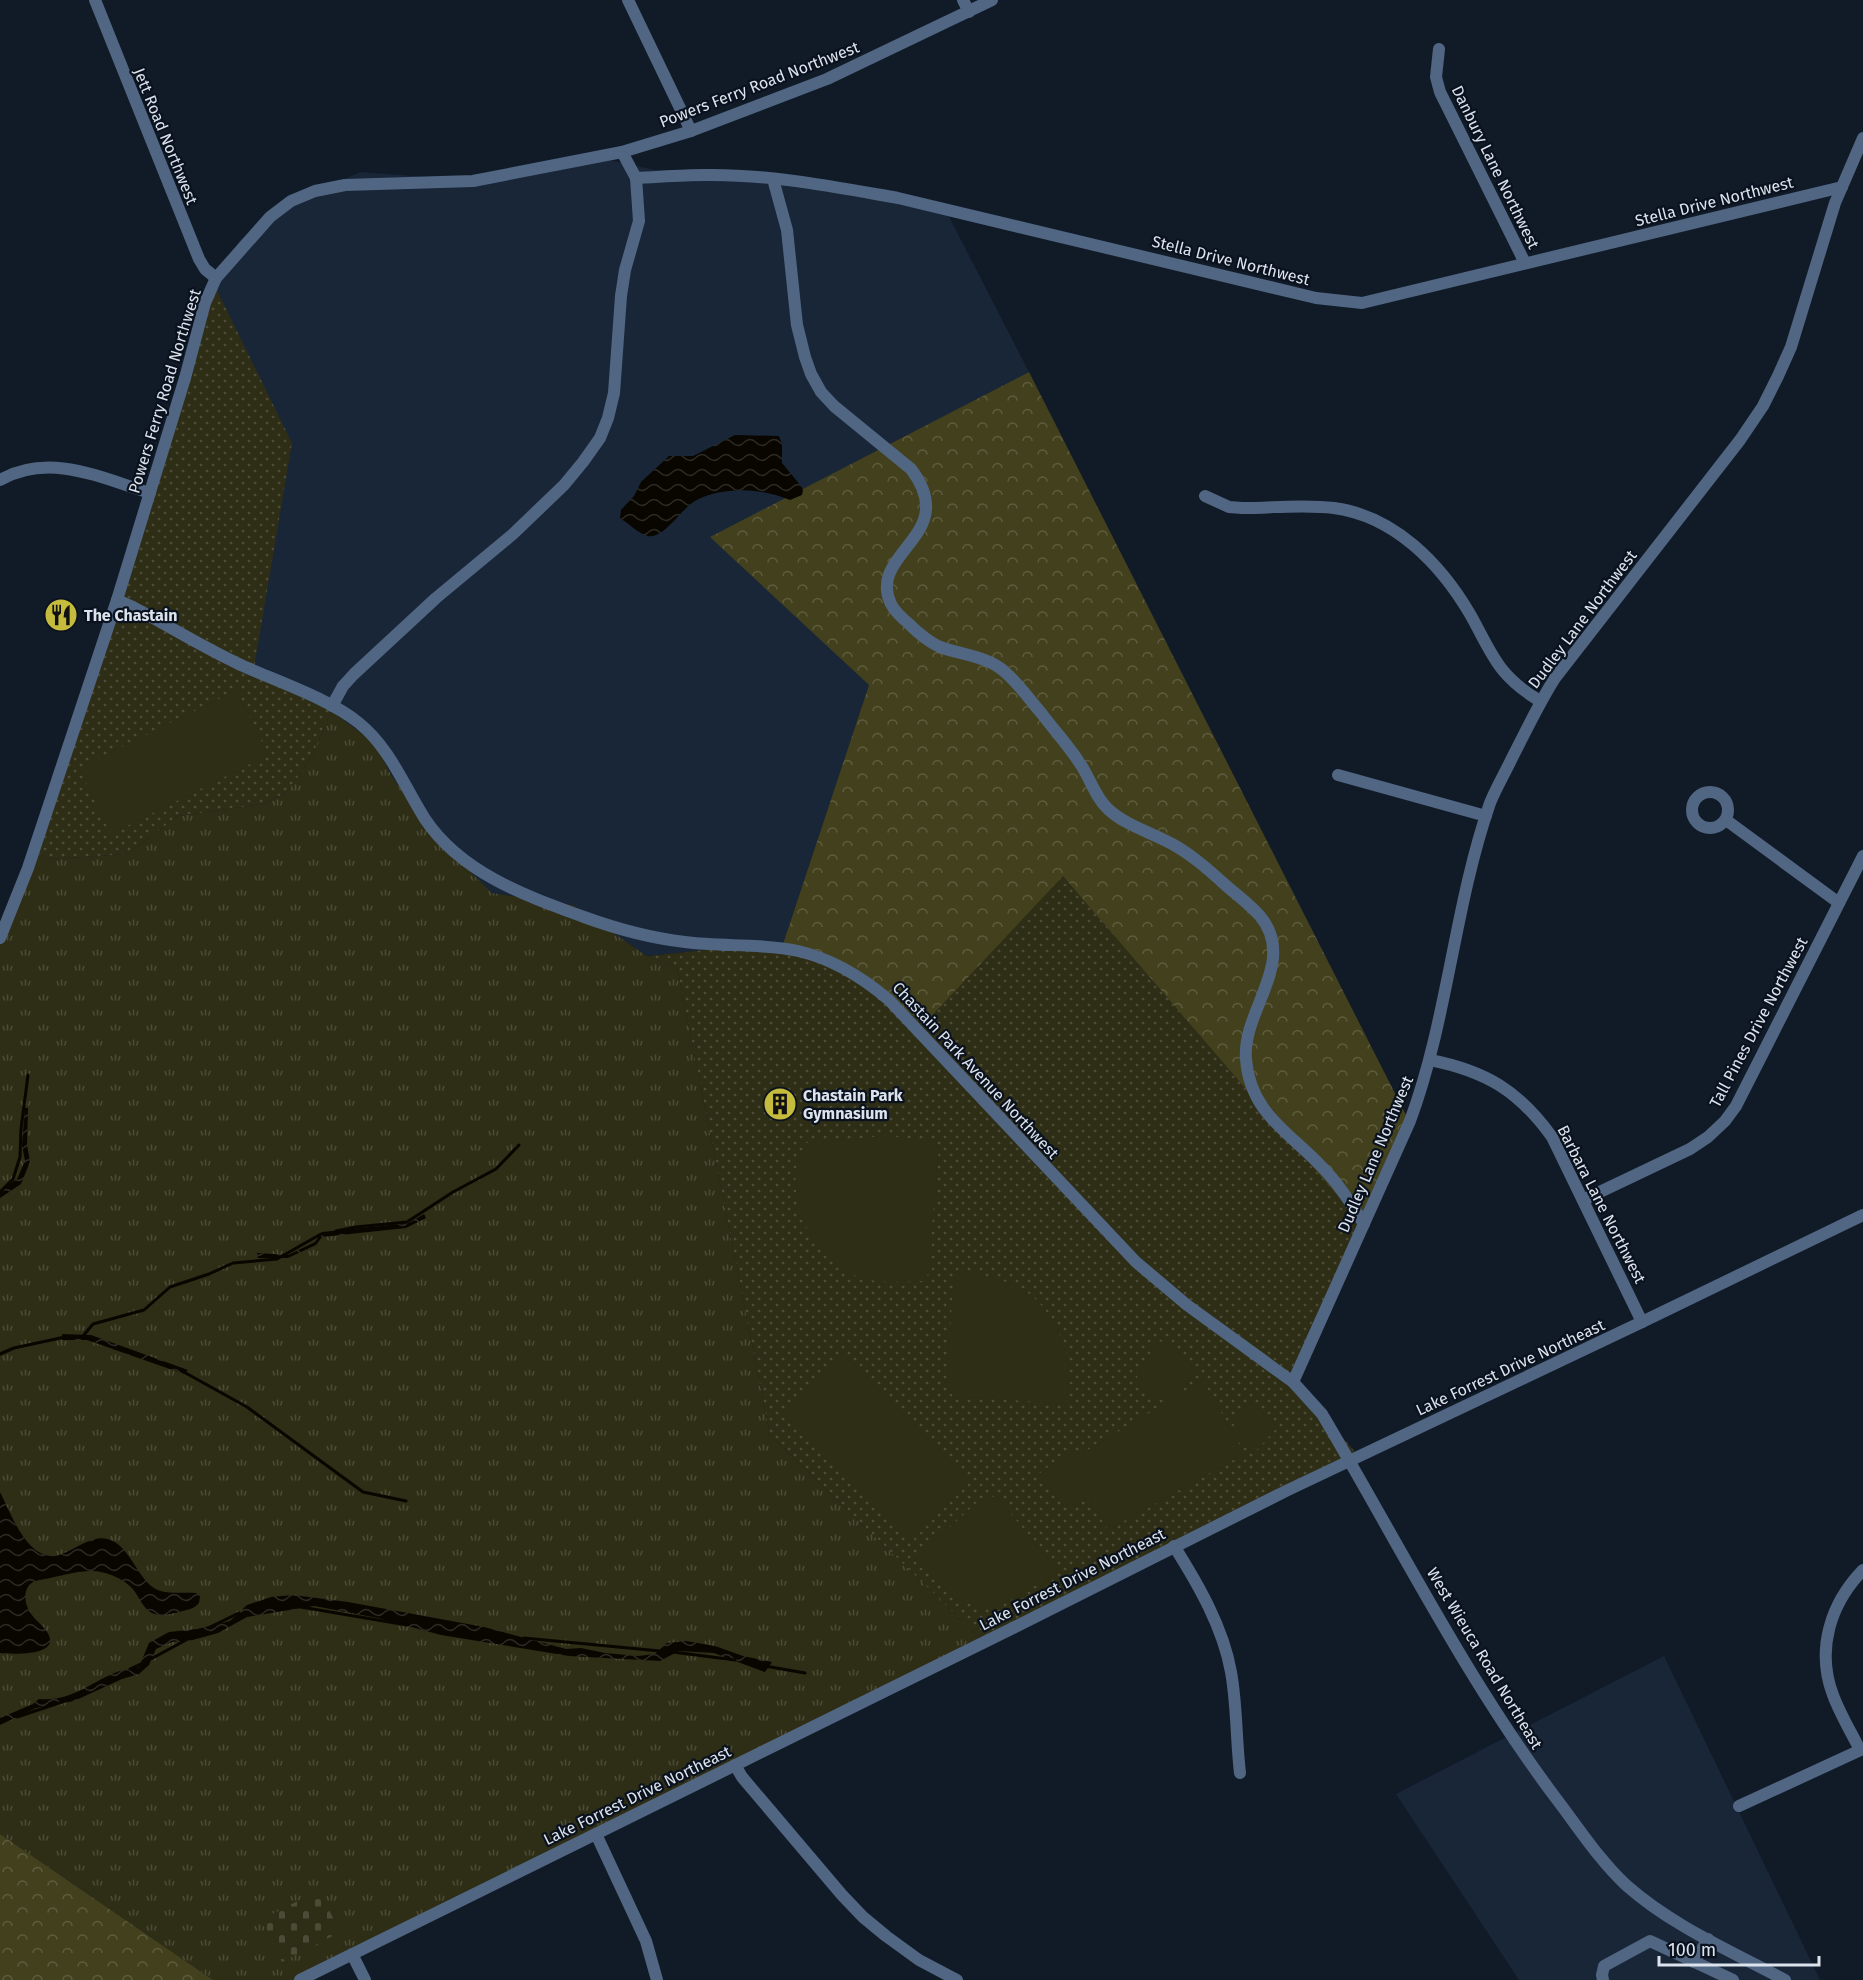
<svg xmlns="http://www.w3.org/2000/svg" width="1863" height="1980" viewBox="0 0 1863 1980" font-family="'Fira Sans',sans-serif">
<style>
.built{fill:#182638}
.grass{fill:url(#grass-tufts)}
.forest{fill:url(#forest-crowns)}
.cemetery{fill:url(#cemetery-stones)}
.park{fill:url(#park-dots)}
.pitch{fill:#2e2d15}
.water{fill:url(#water-waves)}
.lines{fill:none;stroke-linecap:round;stroke-linejoin:round}
.stream{stroke:#090600;stroke-width:3}
.minor{stroke:#516682;stroke-width:12}
.tertiary{stroke:#516682;stroke-width:12}
.labels{text-anchor:middle;stroke-width:4.5;stroke-linejoin:round;paint-order:stroke}
.street-label{font-size:16px;fill:#dce3ec;stroke:#09121e}
.poi-label{font-size:16px;font-weight:bold;fill:#dce3ec;stroke:#09121e;text-anchor:start}
</style>
<defs>
<pattern id="grass-tufts" width="24" height="20" patternUnits="userSpaceOnUse" patternTransform="scale(1.5)"><rect width="24" height="20" fill="#2e2d15"/><path d="M3 7l-1-3M5 7V3M7 7l1-3M15 17l-1-3M17 17v-4M19 17l1-3" fill="none" stroke="#4c4b37"/></pattern>
<pattern id="forest-crowns" width="20" height="18" patternUnits="userSpaceOnUse" patternTransform="scale(1.5)"><rect width="20" height="18" fill="#43411d"/><path d="M2 6a3 3 0 1 1 6 0M12 15a3 3 0 1 1 6 0" fill="none" stroke="#5e5c3e"/></pattern>
<pattern id="cemetery-stones" width="16" height="16" patternUnits="userSpaceOnUse" patternTransform="scale(1.5)"><rect width="16" height="16" fill="#2e2d15"/><path d="M2 7V4a2 2 0 0 1 4 0v3zM10 15v-3a2 2 0 0 1 4 0v3z" fill="#4c4b37"/></pattern>
<pattern id="park-dots" width="8" height="8" patternUnits="userSpaceOnUse" patternTransform="scale(1.5)"><rect width="8" height="8" fill="#2e2d15"/><path d="M2 2h.1M6 6h.1" fill="none" stroke="#4c4b37" stroke-width="1.8" stroke-linecap="round"/></pattern>
<pattern id="water-waves" width="16" height="10" patternUnits="userSpaceOnUse" patternTransform="scale(1.5)"><rect width="16" height="10" fill="#090600"/><path d="M0 5q4-4 8 0t8 0" fill="none" stroke="#2c2a25"/></pattern>
</defs>
<rect width="100%" height="100%" fill="#111b28"/>
<g class="built">
<polygon points="590,156 674,174 790,175 944,207 1029,372 711,537 869,685 782,947 762,944 647,956 573,905 492,893 437,839 391,775 374,742 331,711 253,674 213,282 240,240 288,203 361,172 452,179"/>
<polygon points="1664,1656 1820,1980 1519,1980 1396,1794"/>
</g>
<polygon class="grass" points="331,711 374,742 391,775 437,839 492,893 573,905 647,956 677,967 770,1435 981,1639 306,1980 213,1980 0,1834 0,927 38,854 52,859 127,854 178,816 264,804 287,792 311,758"/>
<g class="forest">
<polygon points="1029,372 1410,1123 1360,1222 1063,877 923,1026 879,985 782,947 869,685 710,537"/>
<polygon points="0,1834 213,1980 0,1980"/>
</g>
<polygon class="cemetery" points="319,1890 340,1932 282,1962 261,1920"/>
<g class="park">
<polygon points="213,282 292,443 253,674 331,711 311,758 287,792 264,804 178,816 127,854 52,859 38,854"/>
<polygon points="1063,876 1360,1222 1291,1379 1357,1454 981,1639 770,1435 677,967 647,956 763,944 782,947 879,985 923,1025"/>
</g>
<g class="pitch">
<polygon points="237,690 268,755 111,834 79,768"/>
<path d="M883,1136L932,1140L939,1148L927,1281C902,1281 877,1285 854,1275C813,1256 789,1207 797,1164C798,1157 803,1149 806,1143Z"/>
<path d="M972,1273C989,1277 1010,1281 1025,1291C1047,1305 1064,1336 1068,1362C1070,1375 1068,1391 1066,1404L953,1396L946,1387L954,1274Z"/>
<path d="M1163,1341L1195,1367L1182,1393L1203,1381L1233,1433L1235,1415L1243,1408L1253,1403L1278,1427L1254,1453L1238,1442L1244,1454L1108,1530L1088,1497L1079,1504L1063,1505L1040,1480L1039,1474L1068,1451L1074,1450L1081,1454L1174,1398C1159,1402 1146,1392 1135,1381L1156,1343Z"/>
<polygon points="841,1355 971,1481 911,1542 782,1416"/>
<polygon points="984,1496 997,1497 1059,1572 1000,1606 978,1606 956,1599 914,1560"/>
</g>
<g class="water">
<path d="M735,435L779,436L782,444V463L801,486L803,490L802,495L790,500C762,488 723,486 695,501C681,509 664,539 648,536C639,534 628,523 620,518L621,510L634,496L641,482L669,456H693Z"/>
<polygon points="25,1108 28,1108 27,1145 30,1162 21,1184 0,1198 0,1190 17,1179 25,1161 22,1145"/>
<polygon points="424,1214 426,1218 406,1228 322,1237 316,1245 288,1258 258,1258 257,1253 288,1255 315,1242 322,1232 409,1223"/>
<polygon points="62,1334 91,1335 188,1370 184,1374 87,1340 62,1340"/>
<path d="M0,1492C11,1513 26,1559 56,1556C70,1552 81,1543 95,1539C126,1532 134,1575 154,1588C165,1595 183,1592 196,1593L200,1596L199,1603C194,1609 187,1610 179,1612C170,1614 161,1617 152,1613C144,1609 140,1599 135,1592C126,1579 106,1571 91,1571C77,1571 64,1575 50,1578C45,1579 37,1580 33,1582C21,1590 25,1606 32,1615C36,1621 43,1625 47,1632C63,1657 11,1654 0,1653Z"/>
<path d="M293,1595L348,1602L484,1627L566,1649L581,1648L605,1653L638,1656L655,1654L667,1643L686,1641L715,1646L743,1656L772,1662L765,1672L714,1653L679,1651L660,1661L569,1656L441,1635L378,1618L314,1606L247,1617L218,1633L193,1640L172,1642L156,1649L149,1665L139,1674L122,1679L74,1701L36,1708L0,1725V1718L33,1704L39,1699C73,1702 91,1681 120,1671C126,1669 133,1668 139,1667L149,1643L169,1632L197,1629L230,1621L247,1605L271,1597Z"/>
</g>
<g class="lines">
<g class="stream">
<polyline points="0,1192 13,1179 20,1157 21,1129 28,1075"/>
<polyline points="336,1231 356,1227 407,1222 453,1192 496,1169 519,1145"/>
<polyline points="83,1336 93,1324 144,1310 170,1287 209,1274 233,1263 277,1259 321,1234"/>
<polyline points="0,1354 14,1348 65,1337"/>
<polyline points="182,1371 247,1407 363,1492 406,1501"/>
<polyline points="301,1607 407,1625"/>
<polyline points="210,1627 239,1613"/>
<polyline points="524,1638 660,1651"/>
<polyline points="673,1652 735,1660"/>
<polyline points="149,1660 186,1640"/>
<polyline points="765,1666 805,1673"/>
<polyline points="130,1669 143,1663"/>
<polyline points="17,1717 62,1702"/>
</g>
<g class="minor">
<polyline points="628,0 691,131"/>
<polyline points="963,0 969,12"/>
<polyline points="1439,49 1436,77 1440,92 1525,263"/>
<polyline points="622,152 636,178"/>
<path d="M636,178C659,177 682,175 705,175C770,174 835,187 898,198L1316,298L1362,303L1842,187"/>
<path d="M773,179L787,230L797,325L805,357L811,374L821,392L834,406L911,469C962,536 866,552 891,604C895,612 902,618 908,623C918,633 927,641 940,647C962,655 987,656 1005,672C1019,684 1030,700 1042,714C1054,730 1068,745 1079,762C1090,777 1094,796 1108,809C1126,826 1153,833 1174,845C1195,857 1212,873 1230,889C1240,897 1251,906 1260,916C1298,962 1242,1010 1246,1059C1250,1113 1289,1132 1322,1167C1339,1184 1351,1204 1364,1224"/>
<path d="M0,480C50,452 101,478 150,493"/>
<path d="M1205,496L1229,507L1242,508C1272,508 1304,504 1334,508C1394,516 1440,563 1470,614C1493,655 1497,675 1540,701"/>
<polyline points="332,706 343,686 354,674 436,598 513,534 564,485 583,462 600,438 608,418 614,393 621,296 625,270 639,221 636,178"/>
<polyline points="1338,775 1486,816"/>
<circle cx="1710" cy="810" r="18"/>
<polyline points="1726,820 1839,903"/>
<path d="M1430,1060C1486,1071 1519,1091 1552,1137L1642,1322"/>
<polyline points="1583,1200 1690,1149 1708,1137 1725,1121 1736,1106 1863,856"/>
<path d="M1293,1382L1410,1121C1448,1018 1454,907 1490,803C1496,788 1505,773 1512,758C1526,731 1539,703 1555,678L1740,440L1763,406L1778,376L1791,347L1835,203L1863,138"/>
<path d="M1174,1546C1198,1584 1223,1627 1231,1672C1237,1705 1236,1739 1240,1773"/>
<path d="M1860,1750C1851,1732 1840,1714 1833,1695C1816,1650 1830,1604 1863,1570"/>
<polyline points="735,1765 742,1777 842,1895 863,1917 886,1936 919,1960 957,1980"/>
<polyline points="1739,1806 1863,1749"/>
<polyline points="596,1834 646,1941 657,1980"/>
<polyline points="352,1954 365,1980"/>
<polyline points="1694,1962 1708,1939"/>
<polyline points="1603,1980 1602,1975 1604,1966 1650,1941 1733,1980"/>
</g>
<g class="tertiary">
<polyline points="95,0 199,259 205,269 216,278"/>
<path d="M117,600L133,607C169,626 204,648 241,665C276,681 330,699 359,723C390,748 404,786 425,819C461,873 526,896 584,917C617,929 650,938 685,942C722,947 762,943 798,951C833,959 862,977 889,1000L1136,1262L1187,1305L1293,1382L1322,1414C1398,1542 1465,1677 1555,1797C1578,1827 1599,1860 1626,1885C1672,1926 1731,1951 1785,1980"/>
<polyline points="0,938 28,868 117,600 185,378 205,303 216,278 270,217 291,201 315,191 345,185 473,181 622,152 691,131 827,79 992,0"/>
<polyline points="300,1980 1015,1627 1288,1490 1642,1322 1863,1215"/>
</g>
</g>
<defs>
<g id="restaurant-disc" transform="scale(1.725)"><circle r="9.5" fill="#c5bc3d" stroke="#09121e"/><path d="M-5-6h1v4h1v-4h1v4h1v-4h1v5L-1.5 .5V6h-2V.5L-5-1ZM5-6V6H3V1.5H1.5Q1.5-4 5-6Z" fill="#111"/></g>
<g id="building-disc" transform="scale(1.725)"><circle r="9.5" fill="#c5bc3d" stroke="#09121e"/><path d="M-4-6H4V6H1V3H-1V6H-4ZM-2.5-4.3h1.7v1.8h-1.7ZM.8-4.3h1.7v1.8H.8ZM-2.5-1h1.7V.8h-1.7ZM.8-1h1.7V.8H.8Z" fill="#111"/></g>
</defs>
<g fill-rule="evenodd">
<use href="#restaurant-disc" x="61" y="615"/>
<use href="#building-disc" x="780" y="1104"/>
</g>
<g class="labels">
<g class="street-label">
<text transform="translate(759 84) rotate(-21)" y="6">Powers Ferry Road Northwest</text>
<text transform="translate(166 136) rotate(68)" y="6">Jett Road Northwest</text>
<text transform="translate(1496 167) rotate(64)" y="6">Danbury Lane Northwest</text>
<text transform="translate(1714 201) rotate(-14)" y="6">Stella Drive Northwest</text>
<text transform="translate(1231 260) rotate(14)" y="6">Stella Drive Northwest</text>
<text transform="translate(164 391) rotate(-73)" y="6">Powers Ferry Road Northwest</text>
<text transform="translate(1582 619) rotate(-53)" y="6">Dudley Lane Northwest</text>
<text transform="translate(1758 1022) rotate(-62)" y="6">Tall Pines Drive Northwest</text>
<text transform="translate(976 1070) rotate(47)" y="6">Chastain Park Avenue Northwest</text>
<text transform="translate(1375 1154) rotate(-67)" y="6">Dudley Lane Northwest</text>
<text transform="translate(1602 1204) rotate(63)" y="6">Barbara Lane Northwest</text>
<text transform="translate(1510 1367) rotate(-25)" y="6">Lake Forrest Drive Northeast</text>
<text transform="translate(1072 1579) rotate(-27)" y="6">Lake Forrest Drive Northeast</text>
<text transform="translate(1485 1658) rotate(59)" y="6">West Wieuca Road Northeast</text>
<text transform="translate(637 1795) rotate(-26)" y="6">Lake Forrest Drive Northeast</text>
</g>
<g class="poi-label">
<text x="84" y="621">The Chastain</text>
<text x="803" y="1101">Chastain Park<tspan x="803" dy="18">Gymnasium</tspan></text>
</g>
</g>
<path d="M1659 1956v9h160v-9" fill="none" stroke="#dce3ec" stroke-width="3"/>
<text x="1668" y="1956" font-size="18" fill="#dce3ec" stroke="#09121e" stroke-width="4.5" paint-order="stroke">100 m</text>
</svg>
